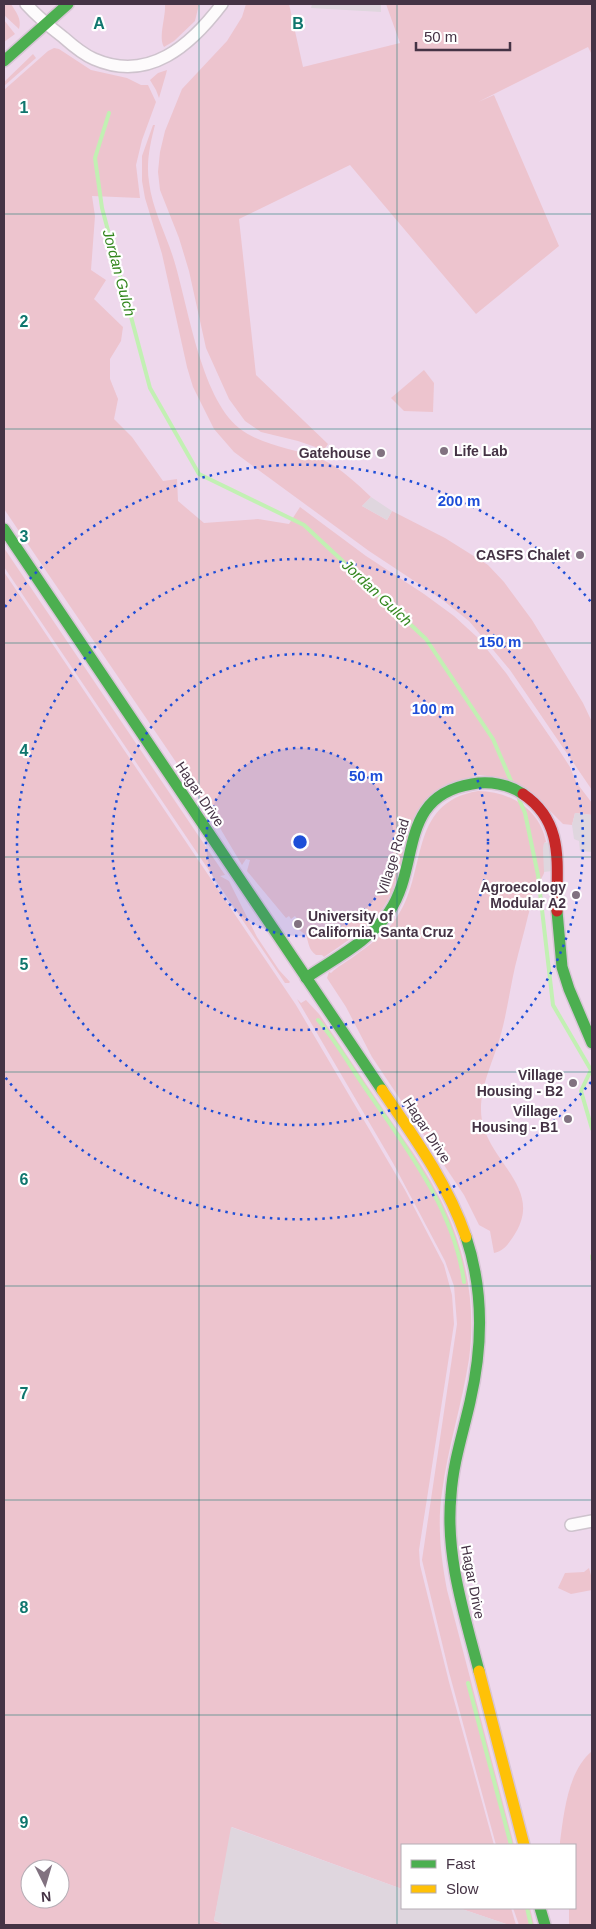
<svg xmlns="http://www.w3.org/2000/svg" width="596" height="1929" viewBox="0 0 596 1929" font-family="Arial,sans-serif">
<style>
.education{fill:#eed8ec;fill-rule:evenodd}
.green{fill:#edc4ce;fill-rule:evenodd}
.parking{fill:#dfd6de}
.lines{fill:none;stroke-linecap:round;stroke-linejoin:round}
.stream{stroke:#c2f0b3;stroke-width:4}
.street-casing{stroke:#cec3cd;stroke-width:14}
.fast-casing{stroke:#d8c5d6;stroke-width:14}
.slow-casing{stroke:#d8c5d6;stroke-width:14}
.jam-casing{stroke:#d8c5d6;stroke-width:14}
.street{stroke:#fdfbfc;stroke-width:11}
.fast{stroke:#4caf50;stroke-width:11}
.slow{stroke:#ffc107;stroke-width:11}
.jam{stroke:#c62828;stroke-width:11}
.grid{fill:none;stroke:#0f766e;stroke-width:1;stroke-opacity:0.55}
.ring{fill:none;stroke:#1d4ed8;stroke-width:2.5;stroke-dasharray:2.5 5}
.poi-dot{fill:#817280;stroke:#fff;stroke-width:2}
.labels{text-anchor:middle;stroke-width:4.5;stroke-linejoin:round;paint-order:stroke}
.poi-label{font-size:14px;font-weight:bold;fill:#453345;stroke:#fff;text-anchor:end}
.street-label{font-size:14px;fill:#453345;stroke:#fff}
.water-label{font-size:15px;font-style:italic;fill:#34871f;stroke:#fff}
.grid-label{font-size:16px;text-anchor:middle;font-weight:bold;fill:#0f766e;stroke:#fff;stroke-width:4.5;stroke-linejoin:round;paint-order:stroke}
.centre{fill:#1d4ed8;stroke:#fff;stroke-width:2.5}
.ring-label{font-size:15px;text-anchor:middle;font-weight:bold;fill:#1d4ed8;stroke:#fff;stroke-width:4.5;stroke-linejoin:round;paint-order:stroke}
</style>
<rect width="100%" height="100%" fill="#f0e6ee"/>
<path class="education" d="M4,4H592V1925H4ZM402,1845H575V1908H402ZM30,1869H60V1899H30Z"/>
<g class="green">
<path d="M4,4H11C16,12 22,19 19,29L4,15Z"/>
<path d="M165,4H199L195,21L174,41L164,47C158,37 166,17 165,4Z"/>
<polygon points="246,4 289,4 303,67 400,43 386,4 592,4 592,55 588,47 478,102 494,95 559,246 476,314 350,165 239,219 256,375 328,444 324,450 298,441 261,432 245,421 229,399 206,348 189,271 179,238 160,190 158,172 160,152 165,131 182,89 227,41 242,17"/>
<polygon points="4,20 15,34 4,42"/>
<path d="M54,48L59,49L91,70L127,78L141,85H148L156,102L142,140L136,165L140,198L92,196L95,216L91,270L106,280L94,299L123,327L121,341L110,359V379L118,399L114,419L132,437L163,481L177,479L178,501L204,523L258,519L289,524L300,507L366,556L424,594L454,616L477,637L506,673L559,750L570,767L576,782L592,803V815L575,813L572,825L563,824L547,808L503,778L479,775L451,783L406,842H398L397,850L404,852C391,913 373,924 324,957L322,955H316C308,949 309,943 306,935L295,927L296,923L299,921L295,916L291,919L289,916L286,918L247,871L250,860L246,859L242,865L214,818L4,509V90L48,51Z"/>
<polygon points="33,54 36,58 4,86 4,82"/>
<polygon points="167,70 166,74 159,98 156,90 150,80 158,73"/>
<path d="M153,125H155C150,144 146,163 149,182C152,208 165,232 173,257C188,304 200,396 239,428C263,447 295,448 323,460C341,468 357,484 371,497L362,506L387,520L392,511L445,538L488,565L504,582L532,620L583,703L592,722V790L510,670L469,621L440,598L369,551L234,452L214,429L193,387L187,367L162,254L145,198L142,181V156Z"/>
<polygon points="424,370 434,383 433,412 404,411 391,398"/>
<polygon points="4,548 225,875 220,876 229,881 257,937 279,970 290,982 289,983 285,983 279,974 4,567"/>
<path d="M4,572L296,1005L405,1190L444,1265L452,1295L454,1324L419,1550L420,1565L449,1682L494,1845H402V1889L232,1827L214,1921L226,1925H4ZM30,1869H60V1899H30Z"/>
<path d="M478,791C509,791 540,809 546,842L544,843C543,851 545,868 544,873C542,879 538,882 535,886C531,895 531,907 528,916C524,933 519,950 515,967C510,989 507,1012 501,1034C494,1060 481,1083 481,1110C481,1160 548,1186 513,1237C508,1244 504,1251 494,1253L490,1231L479,1225L464,1195L372,1057L346,1007L327,978L329,972L331,973C337,967 346,962 353,957C368,946 384,935 395,920C429,874 406,803 478,791Z"/>
<path d="M297,999L301,1003L306,1000L319,1014C342,1048 364,1081 387,1115C404,1140 422,1164 436,1191C464,1242 477,1301 469,1359C462,1404 448,1447 442,1492C437,1525 441,1558 447,1590L514,1845H496L449,1672L422,1560L457,1324L454,1286L445,1261L393,1163Z"/>
<polygon points="589,1568 592,1579 592,1590 571,1594 558,1588 565,1573 584,1572"/>
<path d="M592,1751V1925H569V1908H575V1845H560V1842C564,1812 568,1771 592,1751Z"/>
<polygon points="459,1908 511,1908 516,1925 509,1925"/>
<polygon points="513,1908 530,1908 534,1925 519,1925"/>
</g>
<g class="parking">
<polygon points="312,4 381,4 381,12 311,8"/>
<polygon points="371,497 392,511 387,520 362,506"/>
<polygon points="575,813 592,815 592,852 580,851 579,841 574,839 572,825"/>
<polygon points="550,842 552,871 544,872 543,849 544,843"/>
<polygon points="231,1827 402,1889 402,1908 459,1908 509,1925 226,1925 214,1920"/>
</g>
<g class="lines">
<g class="stream">
<polyline points="109,113 95,158 102,208 150,388 199,474 304,525 426,639 493,739 512,783"/>
<polyline points="519,799 525,813 538,875 553,1005 591,1070 581,1091 592,1129"/>
<path d="M318,1020C336,1041 350,1066 366,1089C407,1149 454,1209 464,1282"/>
<polyline points="592,1256 592,1259"/>
<polyline points="468,1683 511,1845"/>
<polyline points="527,1908 531,1925"/>
</g>
<g class="street-casing">
<g id="street">
<path d="M26,4C37,16 50,27 63,37C72,45 82,54 94,59C149,83 191,45 222,4"/>
<polyline points="571,1525 592,1521"/>
</g>
</g>
<g class="fast-casing">
<g id="fast">
<polyline points="4,61 68,4"/>
<polyline points="4,529 382,1090"/>
<polyline points="557,911 562,967 569,989 592,1043"/>
<path d="M306,978C335,958 369,942 389,912C421,866 397,796 472,784C489,781 509,784 523,794"/>
<path d="M466,1237C484,1291 483,1346 470,1402C463,1433 453,1463 451,1495C445,1555 464,1613 479,1671"/>
<polyline points="540,1908 545,1925"/>
</g>
</g>
<g class="slow-casing">
<g id="slow">
<path d="M382,1090C414,1137 447,1182 466,1237"/>
<polyline points="479,1671 524,1845"/>
</g>
</g>
<g class="jam-casing">
<path id="jam" d="M523,794C566,823 556,867 557,911"/>
</g>
<use href="#street" class="street"/>
<use href="#fast" class="fast"/>
<use href="#slow" class="slow"/>
<use href="#jam" class="jam"/>
</g>
<path class="grid" d="M199,4V1925M397,4V1925M4,214H592M4,429H592M4,643H592M4,857H592M4,1072H592M4,1286H592M4,1500H592M4,1715H592"/>
<circle cx="300" cy="842" r="94" fill="#1d4ed8" fill-opacity=".12"/>
<g class="ring">
<circle cx="300" cy="842" r="94"/>
<circle cx="300" cy="842" r="188"/>
<circle cx="300" cy="842" r="283"/>
<path d="M591 1082A377 377 0 0 1 5 1077M5 607A377 377 0 0 1 591 602"/>
</g>
<g class="poi-dot">
<circle cx="444" cy="451" r="5"/>
<circle cx="381" cy="453" r="5"/>
<circle cx="580" cy="555" r="5"/>
<circle cx="576" cy="895" r="5"/>
<circle cx="298" cy="924" r="5"/>
<circle cx="573" cy="1083" r="5"/>
<circle cx="568" cy="1119" r="5"/>
</g>
<g class="labels">
<g class="poi-label">
<text x="454" y="456" text-anchor="start">Life Lab</text>
<text x="371" y="458">Gatehouse</text>
<text x="570" y="560">CASFS Chalet</text>
<text x="566" y="892">Agroecology<tspan x="566" dy="16">Modular A2</tspan></text>
<text x="308" y="921" text-anchor="start">University of<tspan x="308" dy="16">California, Santa Cruz</tspan></text>
<text x="563" y="1080">Village<tspan x="563" dy="16">Housing - B2</tspan></text>
<text x="558" y="1116">Village<tspan x="558" dy="16">Housing - B1</tspan></text>
</g>
<g class="street-label">
<text transform="translate(200 794) rotate(56)" y="5">Hagar Drive</text>
<text transform="translate(393 857) rotate(-73)" y="5">Village Road</text>
<text transform="translate(427 1130) rotate(57)" y="5">Hagar Drive</text>
<text transform="translate(473 1582) rotate(79)" y="5">Hagar Drive</text>
</g>
<g class="water-label">
<text transform="translate(119 273) rotate(75)" y="5">Jordan Gulch</text>
<text transform="translate(377 593) rotate(43)" y="5">Jordan Gulch</text>
</g>
</g>
<g class="grid-label">
<text x="99" y="29">A</text>
<text x="298" y="29">B</text>
<text x="24" y="113">1</text>
<text x="24" y="327">2</text>
<text x="24" y="542">3</text>
<text x="24" y="756">4</text>
<text x="24" y="970">5</text>
<text x="24" y="1185">6</text>
<text x="24" y="1399">7</text>
<text x="24" y="1613">8</text>
<text x="24" y="1828">9</text>
</g>
<circle cx="300" cy="842" r="8" class="centre"/>
<g class="ring-label">
<text x="459" y="506">200 m</text>
<text x="500" y="647">150 m</text>
<text x="433" y="714">100 m</text>
<text x="366" y="781">50 m</text>
</g>
<rect width="596" height="1929" fill="none" stroke="#453345" stroke-width="10"/>
<rect x="401" y="1844" width="175" height="65" fill="#ffffff" stroke="#b5adb5"/>
<rect x="411" y="1860" width="25" height="8" fill="#4caf50" stroke="#b5adb5"/>
<text x="446" y="1869" font-size="15" fill="#453345">Fast</text>
<rect x="411" y="1885" width="25" height="8" fill="#ffc107" stroke="#b5adb5"/>
<text x="446" y="1894" font-size="15" fill="#453345">Slow</text>
<g transform="translate(45 1884) rotate(175)"><circle r="24" fill="#ffffff" stroke="#b5adb5"/>
<path d="M0-4L9 19L0 12L-9 19Z" fill="#817280"/>
<text y="-8" font-size="14" font-weight="bold" text-anchor="middle" fill="#453345">N</text>
</g>
<path d="M416 42v8h94v-8" fill="none" stroke="#453345" stroke-width="2.5"/>
<text x="424" y="42" font-size="15" fill="#453345" stroke="#ffffff" stroke-width="4" paint-order="stroke">50 m</text>
</svg>
